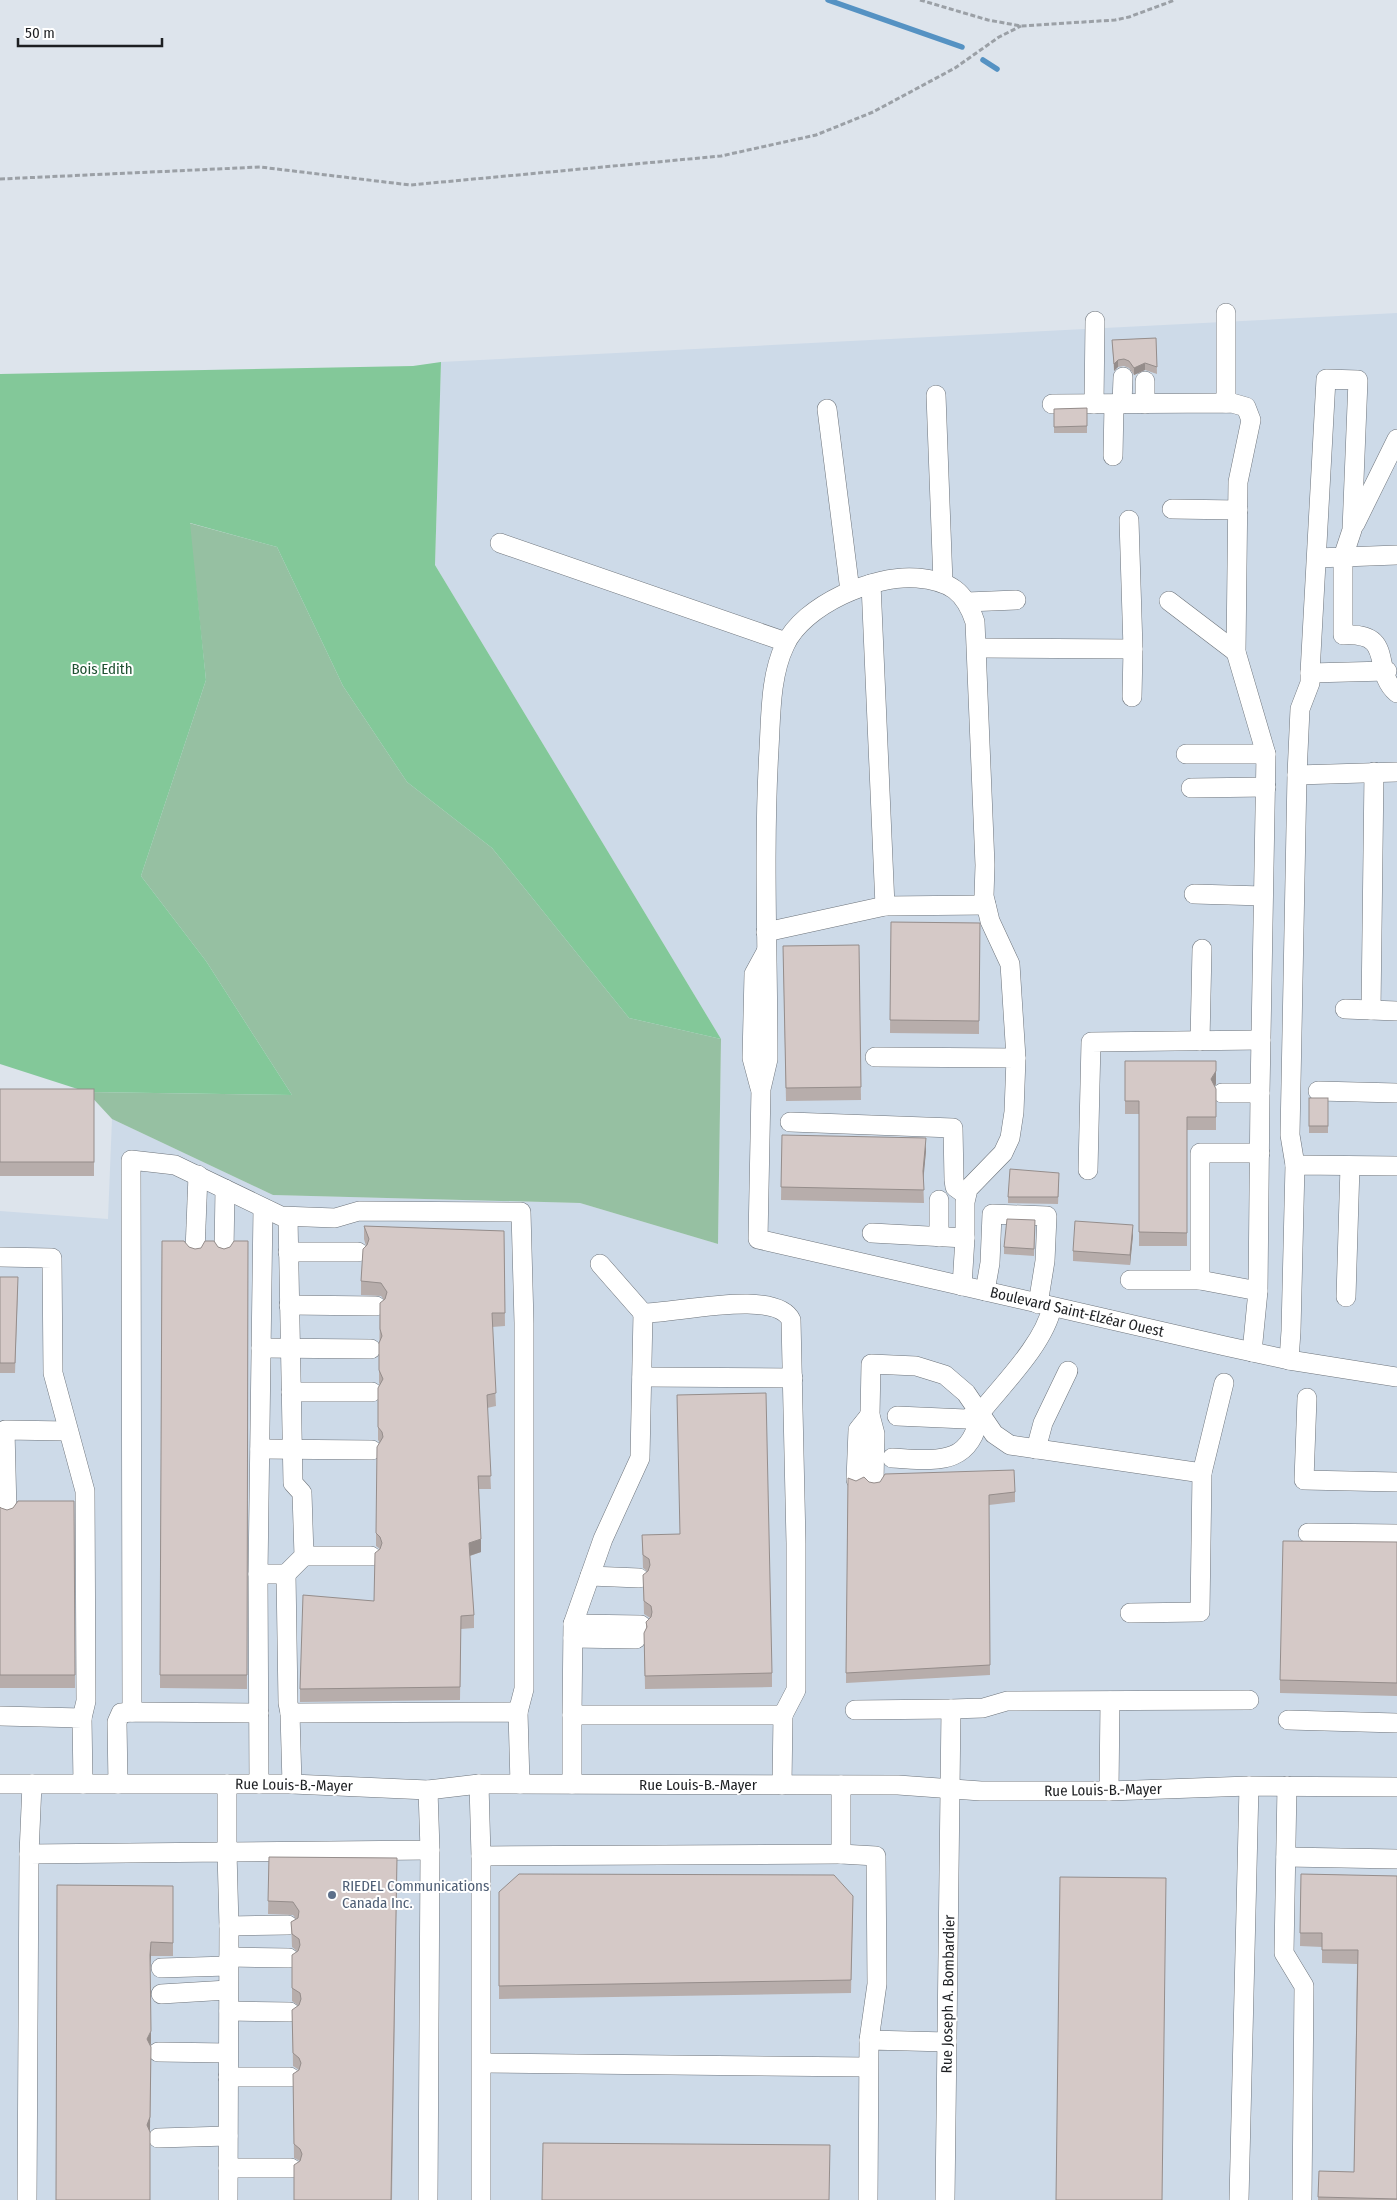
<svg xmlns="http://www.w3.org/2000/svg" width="1397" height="2200" viewBox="0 0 1397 2200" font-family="'Fira Sans Condensed',sans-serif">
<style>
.built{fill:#cddae8}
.green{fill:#96c0a2}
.forest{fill:#83c899}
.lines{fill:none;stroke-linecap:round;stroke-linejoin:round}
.stream{stroke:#5592c3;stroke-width:5.5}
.minor-casing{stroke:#6d737a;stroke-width:20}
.path{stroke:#9ba0a6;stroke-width:3;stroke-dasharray:5 2.5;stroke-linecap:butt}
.minor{stroke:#fff;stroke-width:19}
.wall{fill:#b7adab}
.shaded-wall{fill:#958d8b}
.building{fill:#d5c9c7;stroke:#958d8b}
.service-dot{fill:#5c6f8a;stroke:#fff;stroke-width:2}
.labels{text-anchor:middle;stroke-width:4;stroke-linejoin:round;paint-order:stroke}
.park-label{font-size:15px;fill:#1f5232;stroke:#fff}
.street-label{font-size:15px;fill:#1d1f22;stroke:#fff}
.service-label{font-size:15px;fill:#4e5e75;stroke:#fff;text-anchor:start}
</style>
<rect width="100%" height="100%" fill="#dde4ec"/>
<polygon class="built" points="1397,313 1397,2200 0,2200 0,1211 108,1219 112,1119 273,1195 580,1203 718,1244 721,1039 435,565 441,362"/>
<polygon class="green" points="189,523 277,547 343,686 407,782 492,848 629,1018 721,1039 718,1244 580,1203 273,1195 112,1119 87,1092 292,1095 206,961 141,876 206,680"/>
<polygon class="forest" points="441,362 435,565 721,1039 629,1018 492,848 407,782 343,686 277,547 190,523 206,680 141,876 206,961 292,1095 87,1092 0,1064 0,374 413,366"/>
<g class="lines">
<g class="stream">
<polyline points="828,0 962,47"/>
<polyline points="983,60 997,69"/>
</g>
<g class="minor-casing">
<g id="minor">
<polyline points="1226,313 1226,403"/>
<polyline points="936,395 943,583"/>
<polyline points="1052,404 1232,403 1246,407 1251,420 1238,482 1236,652 1266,754 1260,1093"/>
<polyline points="1094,404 1095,321"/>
<polyline points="1122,404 1123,377"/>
<polyline points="1145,404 1145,381"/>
<polyline points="827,409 850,591"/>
<polyline points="1113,456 1114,404"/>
<polyline points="1172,509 1238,510"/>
<polyline points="1129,520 1133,649 1132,697"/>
<polyline points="1355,524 1397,439"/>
<polyline points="500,543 786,642"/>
<path d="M1397,555L1343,557V635C1397,632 1370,670 1397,693"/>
<polyline points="871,584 885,906"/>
<polyline points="1169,601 1236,652"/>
<polyline points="967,602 1016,600"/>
<polyline points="977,648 1133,649"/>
<polyline points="1310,673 1387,671"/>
<polyline points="1186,754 1266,754"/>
<polyline points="1297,775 1300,709 1310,683 1310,673 1326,379 1358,380 1352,530 1343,557 1317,558"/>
<polyline points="1191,788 1266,787"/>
<polyline points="1194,894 1263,896"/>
<polyline points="766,932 885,906 986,905"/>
<polyline points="1345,1009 1397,1011"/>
<polyline points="1371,1010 1374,772"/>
<polyline points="1200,1041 1202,949"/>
<polyline points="875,1057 1016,1058 1014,1112 1010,1138 1003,1153 968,1189 965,1202 965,1238"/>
<path d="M1016,1058L1010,964L990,921L984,896L985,865L975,622C965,591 950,581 917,578C875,574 803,605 785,645C770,676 771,715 769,749C763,852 768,956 768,1059L761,1089L758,1239L1225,1346L1289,1360L1397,1377"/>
<polyline points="760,1088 752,1058 754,974 766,952"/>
<polyline points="1318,1091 1397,1093"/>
<polyline points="1222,1093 1260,1093 1258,1291"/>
<polyline points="790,1122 953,1128 954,1180 955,1187 966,1195"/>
<polyline points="1295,1165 1290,1135 1297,775 1397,772"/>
<polyline points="1088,1170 1091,1042 1261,1040"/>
<polyline points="939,1200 939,1237"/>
<polyline points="872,1233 965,1238 962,1286"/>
<polyline points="195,1251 198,1175"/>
<polyline points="224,1251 225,1189"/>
<polyline points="288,1252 358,1252"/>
<polyline points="0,1257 52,1258 53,1373 85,1491 86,1701 82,1718"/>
<polyline points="600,1264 643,1313"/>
<polyline points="1130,1280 1200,1280 1258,1291 1252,1352"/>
<polyline points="1200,1280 1200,1153 1260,1153"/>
<polyline points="985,1291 990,1263 992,1214 1047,1216 1045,1261 1038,1304"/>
<polyline points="1346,1297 1350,1166"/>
<polyline points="289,1305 376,1306"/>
<polyline points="261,1348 371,1349"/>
<polyline points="1289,1360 1291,1331 1295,1165 1397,1166"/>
<polyline points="642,1377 793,1378"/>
<polyline points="291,1392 372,1392"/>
<polyline points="1307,1398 1304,1480 1397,1482"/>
<path d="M897,1416L966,1419L980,1413C1003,1384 1044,1344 1052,1307"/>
<polyline points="260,1449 372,1450"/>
<polyline points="1036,1449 1043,1423 1068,1371"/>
<path d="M892,1458C935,1460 971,1468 980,1413"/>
<polyline points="856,1480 858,1430 870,1415"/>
<polyline points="874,1482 875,1434 870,1415 871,1364 916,1366 945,1375 966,1393 994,1434 1010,1445 1202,1473"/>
<polyline points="7,1512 5,1430 68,1431"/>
<polyline points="1308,1533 1397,1534"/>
<polyline points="304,1556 371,1556"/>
<polyline points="258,1574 263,1208"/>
<polyline points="286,1574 304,1556 302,1493 293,1483 288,1217"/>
<polyline points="590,1576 639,1578"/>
<polyline points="1130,1613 1200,1612 1202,1473 1224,1383"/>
<polyline points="573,1624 641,1625"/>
<polyline points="573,1638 636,1639"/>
<polyline points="855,1710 951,1709"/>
<polyline points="132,1712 131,1160 175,1165 281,1216 335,1218 359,1211 521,1212 524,1323 524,1689 518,1712"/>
<path d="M572,1715L573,1624L603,1539L640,1458L643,1313C673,1314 776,1288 791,1320L796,1543V1690L783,1715"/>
<polyline points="0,1716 82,1718 83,1784"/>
<polyline points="1288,1720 1397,1723"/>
<polyline points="0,1784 292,1784 428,1790 479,1784 898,1785 981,1791 1109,1791 1249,1786 1397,1787"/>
<polyline points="118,1784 117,1722 121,1713 132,1712 259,1713"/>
<polyline points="227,1784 227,1852 430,1850 428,1790"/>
<polyline points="259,1784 258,1574 286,1574 288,1703 290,1713"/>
<polyline points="292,1784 290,1713 518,1712 520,1784"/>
<polyline points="479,1784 481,1856 841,1854 841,1785"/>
<polyline points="572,1784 572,1715 783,1715 782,1785"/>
<polyline points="1287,1786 1284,1953 1304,1986 1302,2200"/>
<polyline points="1109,1791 1110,1701"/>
<polyline points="29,1854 32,1784"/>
<polyline points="841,1854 876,1856 877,1984 869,2040"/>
<polyline points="481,1856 481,2200"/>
<polyline points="1286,1857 1397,1859"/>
<polyline points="229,1926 288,1925"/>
<polyline points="229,1957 289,1958"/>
<polyline points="161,1968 228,1966"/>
<polyline points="161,1994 228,1990"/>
<polyline points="229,2011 290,2012"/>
<polyline points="158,2052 228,2053"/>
<polyline points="482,2063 868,2067"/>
<polyline points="228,2077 290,2077"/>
<polyline points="158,2138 228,2136"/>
<polyline points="228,2168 291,2168"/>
<polyline points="27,2200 29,1854 227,1852 229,1926 228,2200"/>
<polyline points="428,2200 430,1850"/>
<polyline points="868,2200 869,2040 947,2042"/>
<polyline points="945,2200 951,1709 983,1708 1007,1701 1249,1700"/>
<polyline points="1239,2200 1249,1786"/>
</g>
</g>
<g class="path">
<polyline points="920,0 988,20 1021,26 1115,20 1129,17 1175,0"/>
<polyline points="0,179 260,167 410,185 721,156 816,135 873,112 955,68 999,37 1021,26"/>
</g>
<use href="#minor" class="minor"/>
</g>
<g class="wall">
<polygon points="1156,338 1157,374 1145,370 1134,375 1129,368 1124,366 1118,367 1114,371 1112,340"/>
<polygon points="1087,408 1087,433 1054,433 1054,409"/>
<polygon points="891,922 980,923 979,1034 890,1033"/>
<polygon points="859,945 861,1100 786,1101 783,946"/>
<polygon points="1125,1061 1216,1084 1214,1086 1216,1089 1216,1130 1187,1130 1187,1246 1139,1246 1139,1114 1125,1114"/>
<rect x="0" y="1089" width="94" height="87"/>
<rect x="1309" y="1098" width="19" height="35"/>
<polygon points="782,1135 926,1151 923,1177 924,1203 781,1200"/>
<polygon points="1059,1179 1058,1204 1008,1203 1008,1197"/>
<polygon points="1035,1220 1034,1256 1004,1254 1004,1247"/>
<polygon points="364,1226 504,1231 505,1326 492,1327 496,1406 487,1408 491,1489 479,1489 481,1552 470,1556 474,1615 474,1628 461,1629 460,1700 300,1702 300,1689 374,1601 380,1549 376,1546 376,1533 380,1443 378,1440 378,1427 380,1385 379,1383 379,1370 380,1303 384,1300 381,1296 361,1295 361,1281 366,1246 364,1239"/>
<polygon points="1133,1235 1130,1265 1073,1261 1073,1251"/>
<polygon points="162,1241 195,1249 218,1247 224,1249 248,1241 247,1689 160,1688"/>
<polygon points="0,1277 18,1286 15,1373 0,1373"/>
<polygon points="848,1478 856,1481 874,1483 1015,1492 1015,1502 989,1505 990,1675 846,1683"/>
<polygon points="74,1501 75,1688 0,1688 0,1507 1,1508 7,1510"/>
<polygon points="642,1535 772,1673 772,1687 645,1689 644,1633 646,1629 646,1622 650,1618 644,1614 643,1575 648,1572 643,1568"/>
<polygon points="1397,1542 1397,1696 1280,1693 1280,1680"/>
<polygon points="269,1857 397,1858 392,2200 300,2161 294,2158 293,2074 299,2070 293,2066 292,2010 299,2006 292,2001 292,1955 298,1952 292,1947 291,1922 296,1919 293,1915 268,1914"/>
<polygon points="1301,1874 1397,1876 1397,2200 1318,2200 1319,2171 1354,2172 1357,1964 1322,1963 1322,1947 1300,1946"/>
<polygon points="57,1885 173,1886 173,1956 151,1956 150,1967 150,2130"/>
<polygon points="499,1892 853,1896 851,1993 499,1999"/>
</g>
<g class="shaded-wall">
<polygon points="1118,360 1118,367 1114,371 1114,364"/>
<polygon points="1145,363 1145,370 1134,375 1134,368"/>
<polygon points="1216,1071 1216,1084 1211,1093 1211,1079"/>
<polygon points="926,1138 926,1151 923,1184 923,1171"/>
<polygon points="1133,1225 1133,1235 1130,1265 1130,1255"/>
<polygon points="481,1539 481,1552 469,1556 469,1543"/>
<polygon points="151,1942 151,1956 150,1968 150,1955"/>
<polygon points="151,2031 151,2044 147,2052 147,2039"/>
<polygon points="151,2047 150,2130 147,2138 147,2125"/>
</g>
<g class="building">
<polygon points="1156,338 1157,367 1145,363 1134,368 1129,361 1124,359 1118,360 1114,364 1112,340"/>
<polygon points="1087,408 1087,426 1054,427 1054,409"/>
<polygon points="891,922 980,923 979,1021 890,1020"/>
<polygon points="859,945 861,1087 786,1088 783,946"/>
<polygon points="1125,1061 1216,1061 1216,1071 1211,1079 1216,1089 1216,1117 1187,1117 1187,1233 1139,1232 1139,1101 1125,1101"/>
<rect x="0" y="1089" width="94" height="73"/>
<rect x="1309" y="1098" width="19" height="28"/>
<polygon points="782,1135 926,1138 923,1171 924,1190 781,1187"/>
<polygon points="1010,1169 1059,1173 1058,1197 1008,1197"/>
<polygon points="1007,1219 1035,1220 1034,1249 1004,1247"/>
<polygon points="1075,1221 1133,1225 1130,1255 1073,1251"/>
<polygon points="364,1226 504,1231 505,1313 492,1313 496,1393 487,1395 491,1476 478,1476 481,1539 469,1543 474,1615 461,1616 460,1687 300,1689 303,1595 374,1601 375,1553 380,1549 382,1543 380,1537 376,1533 377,1447 383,1437 382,1432 378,1427 378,1388 383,1379 379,1370 379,1343 382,1336 380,1329 380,1303 385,1299 387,1292 381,1283 361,1281 363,1249 367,1245 369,1239"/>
<polygon points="162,1241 184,1241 189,1247 195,1249 201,1248 205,1241 214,1241 218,1247 224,1249 230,1247 234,1241 248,1241 247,1675 160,1675"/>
<polygon points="0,1277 18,1277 15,1363 0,1363"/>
<polygon points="766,1393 772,1673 645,1676 644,1633 647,1627 646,1622 651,1617 652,1612 651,1606 644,1601 643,1575 648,1571 650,1565 649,1559 643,1555 642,1535 680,1534 677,1395"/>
<polygon points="1014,1470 1015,1492 989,1495 990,1665 846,1673 848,1478 856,1481 864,1477 869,1482 874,1483 880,1482 885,1474"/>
<polygon points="18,1501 74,1501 75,1675 0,1675 0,1507 1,1508 7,1510 13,1508"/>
<polygon points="1283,1541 1397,1542 1397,1683 1280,1680"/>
<polygon points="269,1857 397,1858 391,2200 294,2200 294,2165 300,2161 302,2154 300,2149 294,2144 293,2074 299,2070 301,2063 299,2058 293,2053 292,2010 299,2005 301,1999 300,1993 292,1988 292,1955 298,1951 300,1945 299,1939 292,1934 291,1922 298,1918 299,1911 293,1902 268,1901"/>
<polygon points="519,1874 834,1875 853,1896 851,1980 499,1986 499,1892"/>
<polygon points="1301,1874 1397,1876 1397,2199 1318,2197 1319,2171 1354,2172 1358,1950 1322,1950 1322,1933 1300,1933"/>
<polygon points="1060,1877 1166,1878 1162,2200 1056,2200"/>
<polygon points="57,1885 173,1886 173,1943 151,1942 150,1955 151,2031 147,2039 151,2047 150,2117 147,2125 150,2132 150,2200 56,2200"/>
<polygon points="543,2143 830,2145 829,2200 542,2200"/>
</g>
<circle class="service-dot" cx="332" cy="1895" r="5"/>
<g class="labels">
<g class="park-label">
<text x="102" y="674">Bois Edith</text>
</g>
<g class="street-label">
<text transform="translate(1077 1312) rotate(13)" y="5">Boulevard Saint-Elzéar Ouest</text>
<text transform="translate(294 1785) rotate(1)" y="5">Rue Louis-B.-Mayer</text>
<text x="698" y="1790">Rue Louis-B.-Mayer</text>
<text transform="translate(1103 1790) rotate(-1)" y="5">Rue Louis-B.-Mayer</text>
<text transform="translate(948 1994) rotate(-89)" y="5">Rue Joseph A. Bombardier</text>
</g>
<g class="service-label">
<text x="342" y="1891">RIEDEL Communications<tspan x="342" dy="17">Canada Inc.</tspan></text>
</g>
</g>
<path d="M18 38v8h144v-8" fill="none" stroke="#1d1f22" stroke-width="2.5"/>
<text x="25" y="38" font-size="15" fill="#1d1f22" stroke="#ffffff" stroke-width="4" paint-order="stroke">50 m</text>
</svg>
